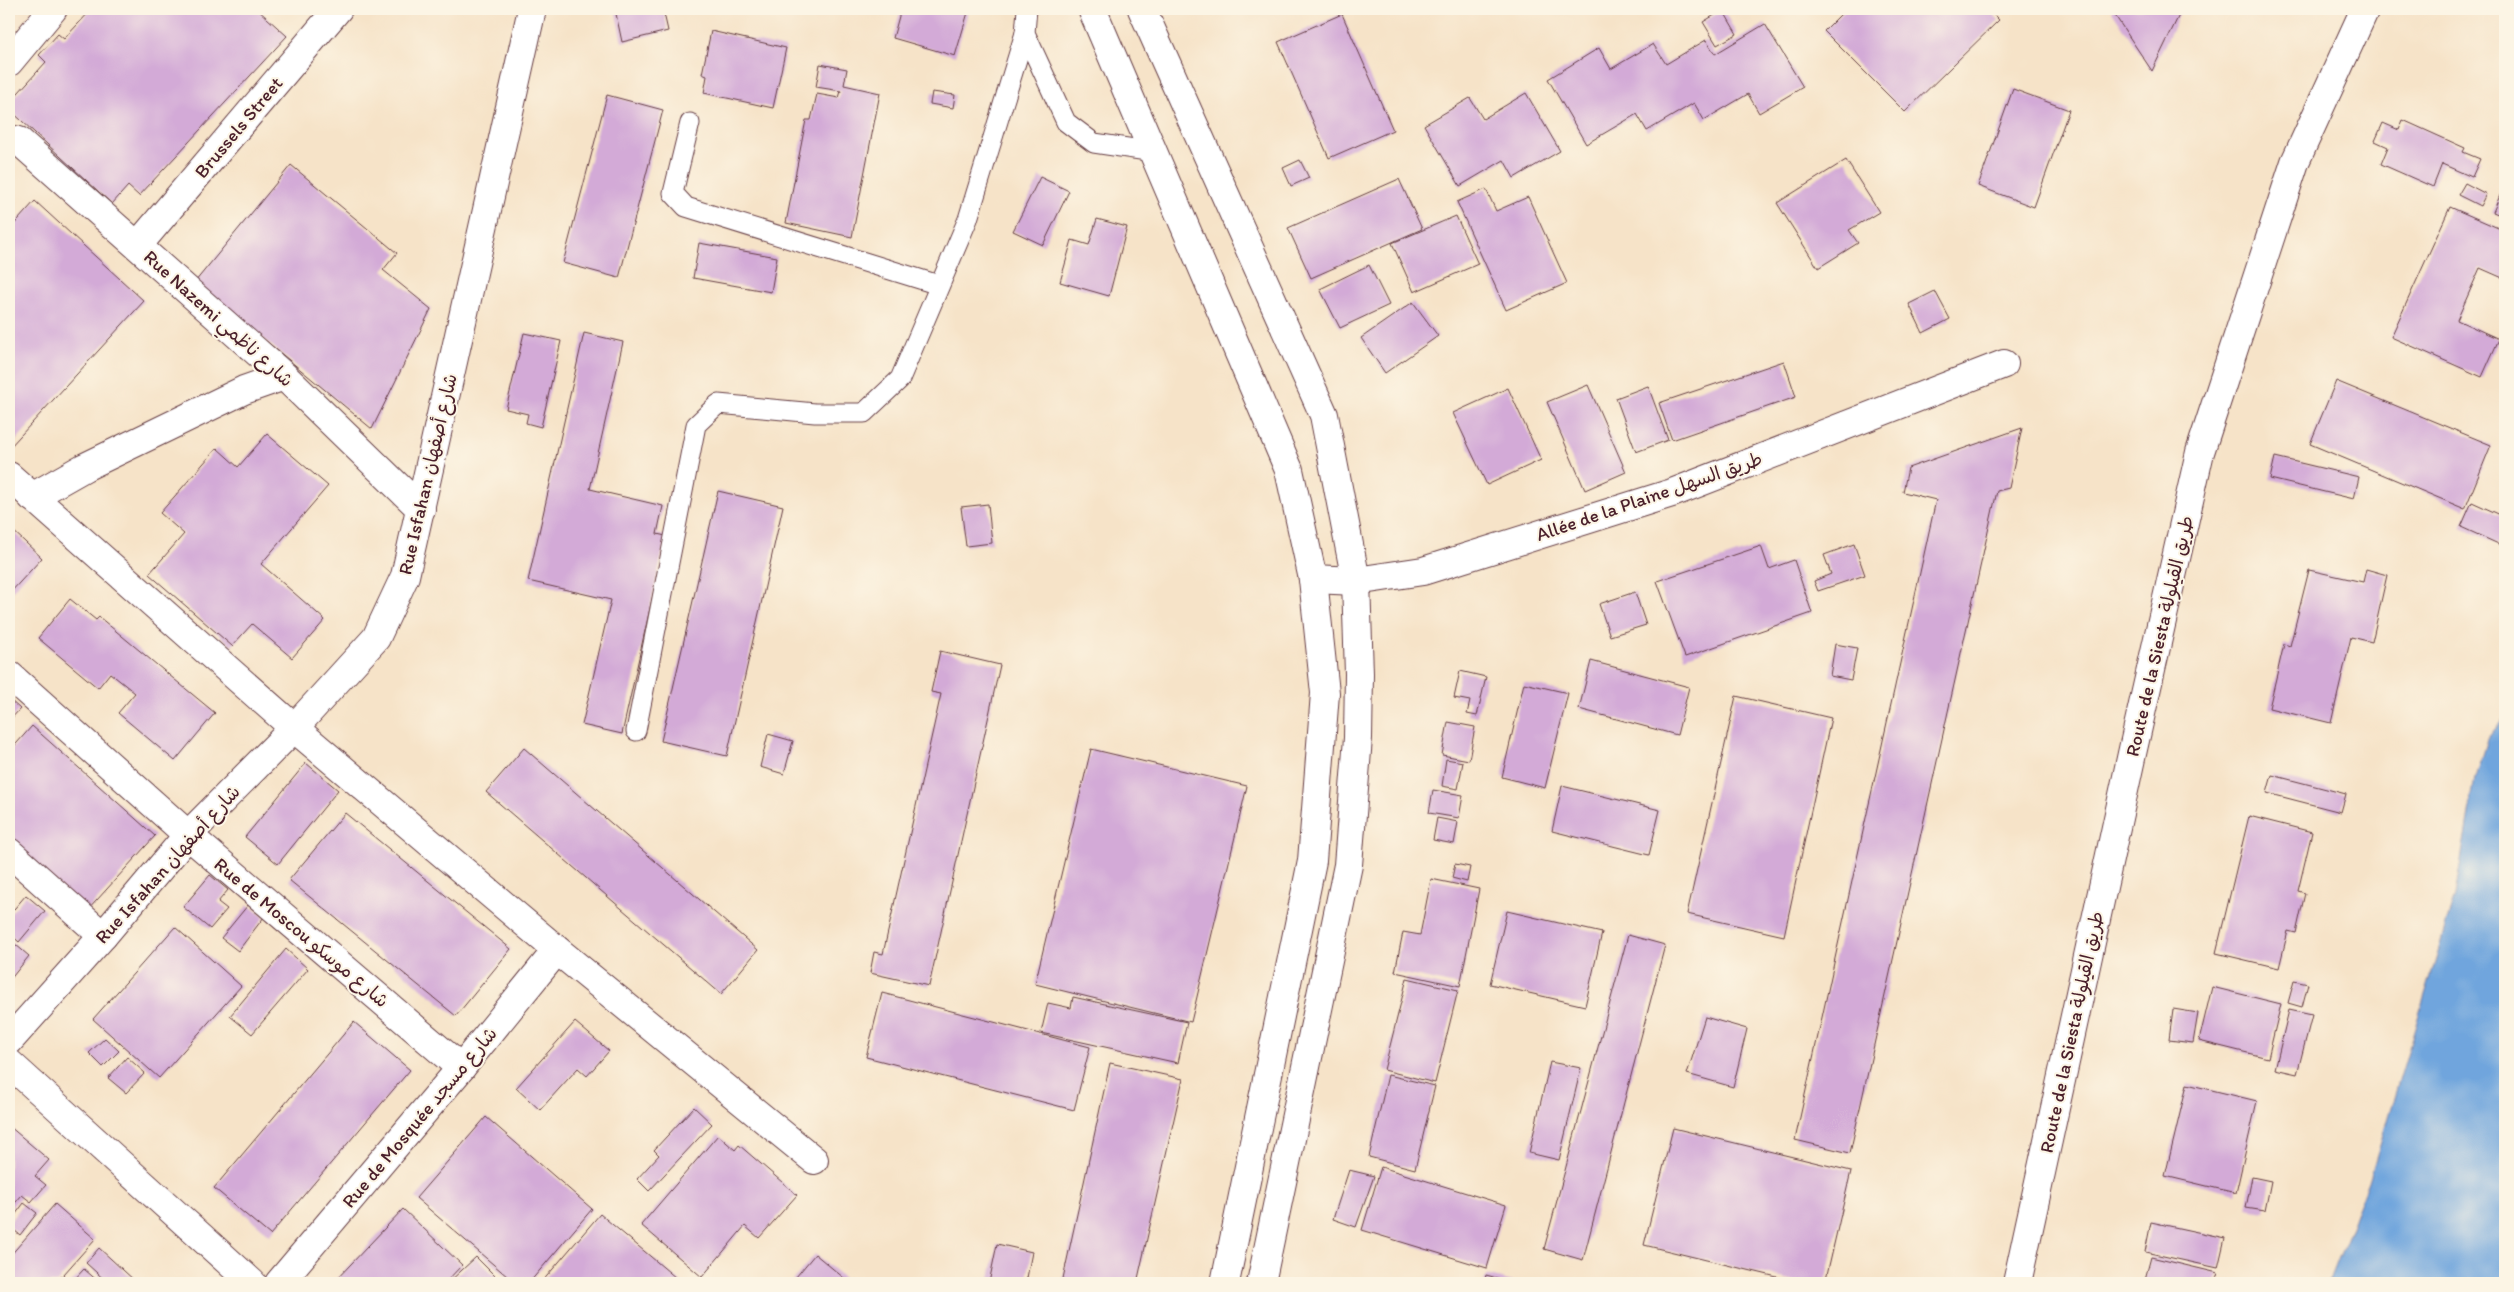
<svg xmlns="http://www.w3.org/2000/svg" width="2514" height="1292" viewBox="0 0 2514 1292" font-family="Itim,'Playpen Sans Arabic',sans-serif">
<style>
.water{fill:#70a5dd;stroke:#5d6284}
.building{fill:#d3aad7}
.lines{fill:none;stroke-linecap:round;stroke-linejoin:round}
.lane-casing{stroke:#643c43;stroke-width:21}
.street-casing{stroke:#643c43;stroke-width:30}
.secondary-casing{stroke:#643c43;stroke-width:30}
.primary-casing{stroke:#643c43;stroke-width:30}
.lane{stroke:#fff;stroke-width:19}
.street{stroke:#fff;stroke-width:28}
.secondary{stroke:#fff;stroke-width:28}
.primary{stroke:#fff;stroke-width:28}
.labels{text-anchor:middle;stroke-width:4;stroke-linejoin:round;paint-order:stroke}
.street-label{font-size:19px;fill:#4a1f2b;stroke:#fcf5e5}
</style>
<rect width="100%" height="100%" fill="#fcf5e5"/>
<filter id="ink" filterUnits="userSpaceOnUse"><feTurbulence type="fractalNoise" baseFrequency=".02" numOctaves="2"/><feDisplacementMap in="SourceGraphic" scale="10" xChannelSelector="R" yChannelSelector="G"/><feConvolveMatrix kernelMatrix="1 2 1 2 8 2 1 2 1" color-interpolation-filters="sRGB"/></filter>
<filter id="wash" filterUnits="userSpaceOnUse"><feTurbulence type="fractalNoise" baseFrequency=".0096" numOctaves="4" result="noise"/><feDisplacementMap in="SourceGraphic" scale="20" xChannelSelector="R" yChannelSelector="G"/><feGaussianBlur stdDeviation="1.12" result="paint"/><feColorMatrix in="noise" values="0 0 0 0 0 0 0 0 0 0 0 0 0 0 0 0 0 1.4 0 .05"/><feComposite in="paint" operator="in"/></filter>
<g filter="url(#wash)">
<rect width="100%" height="100%" fill="#f6e3c8"/>
<polygon class="water" points="2505,717 2505,1283 2329,1283 2369,1181 2455,895 2475,778 2487,739"/>
<g id="blocks">
<g class="building">
<polygon points="92,9 257,9 287,36 139,196 128,186 112,204 9,109 9,103 46,62 39,55 58,34 64,39"/>
<polygon points="615,9 663,9 668,31 622,42"/>
<polygon points="901,9 969,9 955,56 893,38"/>
<polygon points="1846,9 1988,9 1999,20 1905,112 1824,31"/>
<polygon points="2113,9 2182,9 2152,71 2112,11"/>
<polygon points="1723,10 1737,34 1717,45 1703,22"/>
<polygon points="1342,14 1393,130 1329,158 1278,42"/>
<polygon points="1765,24 1803,87 1759,113 1748,94 1704,120 1694,103 1647,131 1637,114 1586,144 1548,79 1599,48 1611,69 1653,44 1666,64 1706,40 1715,54"/>
<polygon points="711,31 786,48 773,108 704,93 707,76 702,74"/>
<polygon points="820,64 847,69 844,85 880,93 852,237 786,223 806,120 811,120 817,94 839,98 841,91 816,87"/>
<polygon points="2013,89 2069,110 2034,207 1978,186"/>
<polygon points="932,92 955,95 953,108 930,104"/>
<polygon points="1526,93 1560,151 1514,178 1504,160 1460,186 1424,125 1470,98 1483,119"/>
<polygon points="607,95 663,110 619,278 563,263"/>
<polygon points="2403,120 2465,148 2463,152 2480,159 2472,177 2442,164 2433,187 2381,164 2388,147 2375,141 2383,123 2399,130"/>
<polygon points="1300,160 1309,178 1291,186 1283,168"/>
<polygon points="1846,160 1879,212 1849,230 1858,243 1818,268 1777,203"/>
<polygon points="291,165 397,253 383,270 431,309 372,429 195,282"/>
<polygon points="1040,177 1069,191 1043,245 1013,231"/>
<polygon points="1399,179 1422,229 1311,278 1288,228"/>
<polygon points="2465,183 2486,194 2480,206 2458,195"/>
<polygon points="1486,189 1496,211 1528,197 1567,283 1506,310 1457,202"/>
<polygon points="2501,193 2505,195 2505,217 2493,212"/>
<polygon points="35,201 144,301 9,448 9,230"/>
<polygon points="2450,207 2505,231 2505,279 2480,268 2457,320 2499,339 2482,377 2391,337"/>
<polygon points="1456,216 1478,264 1414,292 1392,243"/>
<polygon points="1097,219 1127,227 1109,296 1060,282 1072,240 1089,245"/>
<polygon points="699,243 777,257 771,292 693,278"/>
<polygon points="1369,265 1389,305 1340,328 1320,289"/>
<polygon points="1935,291 1950,319 1923,333 1909,304"/>
<polygon points="1413,302 1438,336 1385,373 1361,338"/>
<polygon points="524,333 561,341 541,427 526,423 528,414 506,409"/>
<polygon points="584,333 623,342 590,489 663,506 657,534 666,536 622,734 582,725 611,600 528,581"/>
<polygon points="1784,361 1796,397 1672,440 1659,403"/>
<polygon points="2336,381 2491,445 2465,509 2310,444"/>
<polygon points="1588,385 1626,472 1585,490 1547,402"/>
<polygon points="1648,386 1668,440 1636,452 1616,398"/>
<polygon points="1508,388 1541,460 1487,485 1453,413"/>
<polygon points="2022,428 2009,488 1997,491 1850,1153 1795,1140 1936,500 1903,492 1908,468"/>
<polygon points="267,434 328,486 261,564 325,620 292,658 252,624 232,646 149,574 184,534 160,513 217,448 238,467"/>
<polygon points="2275,457 2359,477 2354,499 2270,479"/>
<polygon points="718,491 783,506 727,756 661,741"/>
<polygon points="2472,502 2505,517 2505,547 2461,527"/>
<polygon points="988,504 992,543 966,546 961,507"/>
<polygon points="9,527 42,558 9,594"/>
<polygon points="1854,544 1865,575 1818,591 1814,581 1831,574 1824,555"/>
<polygon points="1761,546 1769,569 1794,560 1812,613 1685,657 1657,581"/>
<polygon points="2366,569 2387,575 2372,642 2351,637 2331,723 2269,708 2284,644 2290,646 2309,570 2363,582"/>
<polygon points="1635,592 1646,625 1610,636 1599,604"/>
<polygon points="70,599 96,620 99,617 215,713 175,761 118,713 135,693 110,673 98,688 38,638"/>
<polygon points="1835,644 1857,648 1851,680 1830,676"/>
<polygon points="940,651 1000,665 929,986 870,973 874,952 883,954 941,694 931,692"/>
<polygon points="1591,661 1689,687 1677,735 1579,709"/>
<polygon points="1460,671 1486,677 1477,716 1467,714 1470,701 1454,698"/>
<polygon points="1524,683 1568,693 1545,788 1502,777"/>
<polygon points="1736,696 1831,718 1784,936 1687,914"/>
<polygon points="9,699 20,709 9,721"/>
<polygon points="1448,722 1475,727 1469,760 1442,755"/>
<polygon points="32,726 155,836 87,911 9,841 9,752"/>
<polygon points="768,734 793,741 784,774 760,767"/>
<polygon points="524,748 758,950 721,994 486,792"/>
<polygon points="1091,749 1247,786 1191,1022 1035,984"/>
<polygon points="1446,759 1463,762 1458,789 1442,786"/>
<polygon points="306,763 338,790 278,864 245,837"/>
<polygon points="2272,775 2346,794 2341,812 2267,793"/>
<polygon points="1562,786 1660,810 1649,855 1552,831"/>
<polygon points="1433,790 1463,795 1459,818 1429,813"/>
<polygon points="345,813 511,949 456,1016 289,880"/>
<polygon points="2249,816 2312,832 2298,891 2305,893 2296,933 2288,931 2279,968 2216,953"/>
<polygon points="1437,818 1458,822 1454,844 1433,840"/>
<polygon points="1455,864 1470,867 1467,882 1452,878"/>
<polygon points="210,875 228,890 218,902 227,909 210,929 183,907"/>
<polygon points="1431,879 1479,889 1460,986 1395,972 1403,932 1420,935"/>
<polygon points="26,895 45,911 19,942 9,933 9,915"/>
<polygon points="248,905 264,917 238,951 221,938"/>
<polygon points="1507,911 1602,933 1585,1006 1490,984"/>
<polygon points="175,927 241,986 159,1078 93,1019"/>
<polygon points="1628,935 1665,945 1583,1260 1544,1249"/>
<polygon points="9,939 29,956 9,981"/>
<polygon points="286,949 308,969 252,1034 230,1016"/>
<polygon points="1407,978 1458,990 1435,1083 1384,1070"/>
<polygon points="2294,981 2308,984 2302,1007 2288,1003"/>
<polygon points="2212,987 2281,1004 2268,1058 2199,1041"/>
<polygon points="882,993 1090,1047 1074,1110 866,1057"/>
<polygon points="1073,997 1187,1022 1178,1063 1041,1033 1048,1003 1071,1008"/>
<polygon points="2173,1009 2198,1013 2193,1043 2169,1040"/>
<polygon points="2289,1010 2312,1015 2297,1074 2275,1069"/>
<polygon points="1705,1017 1747,1029 1733,1087 1687,1074"/>
<polygon points="354,1022 410,1070 270,1235 214,1188"/>
<polygon points="575,1022 609,1051 587,1076 578,1068 540,1110 516,1088"/>
<polygon points="105,1038 119,1051 103,1067 89,1053"/>
<polygon points="127,1057 145,1073 126,1093 108,1078"/>
<polygon points="1550,1062 1581,1068 1559,1160 1529,1153"/>
<polygon points="1110,1063 1183,1079 1137,1283 1062,1283"/>
<polygon points="1388,1075 1435,1086 1415,1169 1369,1157"/>
<polygon points="2187,1084 2257,1101 2236,1193 2165,1176"/>
<polygon points="694,1107 712,1124 649,1191 637,1179 659,1155 654,1150"/>
<polygon points="486,1117 592,1209 529,1283 515,1283 416,1198"/>
<polygon points="9,1126 49,1160 35,1176 46,1185 31,1202 22,1195 9,1210"/>
<polygon points="1673,1128 1851,1171 1825,1283 1802,1283 1644,1245"/>
<polygon points="718,1135 735,1150 739,1145 797,1195 759,1238 745,1226 702,1277 641,1225"/>
<polygon points="1381,1167 1506,1205 1487,1268 1362,1230"/>
<polygon points="1349,1170 1374,1176 1356,1227 1333,1219"/>
<polygon points="2252,1177 2271,1181 2265,1211 2246,1208"/>
<polygon points="24,1203 37,1213 20,1235 9,1226 9,1223"/>
<polygon points="55,1204 95,1239 56,1283 9,1283 9,1257"/>
<polygon points="403,1209 462,1265 445,1283 388,1283 385,1281 383,1283 333,1283"/>
<polygon points="600,1214 682,1283 541,1283"/>
<polygon points="2151,1222 2225,1238 2218,1268 2145,1252"/>
<polygon points="997,1244 1032,1252 1026,1283 989,1283"/>
<polygon points="99,1248 135,1281 133,1283 108,1283 86,1263"/>
<polygon points="815,1254 850,1283 791,1283"/>
<polygon points="476,1257 502,1283 448,1283"/>
<polygon points="2151,1257 2218,1273 2215,1283 2144,1283"/>
<polygon points="84,1269 100,1283 71,1283"/>
<polygon points="1486,1275 1516,1283 1484,1283"/>
</g>
</g>
</g>
<g filter="url(#ink)">
<use href="#blocks" fill-opacity="0" stroke="#643c43" stroke-width="1"/>
<g class="lines">
<g class="lane-casing">
<g id="lane">
<polyline points="1027,9 1025,33 1066,122 1094,143 1154,152"/>
<polyline points="690,123 673,193 686,207 939,285"/>
<polyline points="636,731 696,425 718,404 815,413 864,413 900,379 968,219 1025,33"/>
</g>
</g>
<g class="street-casing">
<g id="street">
<polyline points="9,62 53,9"/>
<polyline points="9,139 19,141 284,376 421,509"/>
<polyline points="138,245 338,9"/>
<polyline points="9,476 294,728 557,950 814,1160"/>
<polyline points="32,497 85,467 244,390 284,376"/>
<polyline points="1313,579 1356,581 1423,571 1672,493 2004,364"/>
<polyline points="9,675 188,835 461,1068"/>
<polyline points="9,852 103,936"/>
<polyline points="279,1283 461,1068 557,950"/>
</g>
</g>
<g class="secondary-casing">
<g id="secondary">
<polyline points="9,1041 103,936 188,835 294,728 376,638 405,576 532,9"/>
<polyline points="9,1063 252,1283"/>
<polyline points="2017,1283 2133,749 2200,452 2295,162 2365,9"/>
</g>
</g>
<g class="primary-casing">
<g id="primary">
<polyline points="1092,9 1289,470 1313,579 1325,693 1312,861 1225,1283"/>
<polyline points="1142,9 1324,415 1356,581 1359,674 1358,738 1348,865 1261,1283"/>
</g>
</g>
<use href="#lane" class="lane"/>
<use href="#street" class="street"/>
<use href="#secondary" class="secondary"/>
<use href="#primary" class="primary"/>
</g>
</g>
<g class="labels">
<g class="street-label">
<text transform="translate(238 127) rotate(-50)" y="7">Brussels Street</text>
<text transform="translate(219 318) rotate(42)" y="7">Rue Nazemi شارع ناظمي</text>
<text transform="translate(427 474) rotate(-77)" y="7">Rue Isfahan شارع أصفهان</text>
<text transform="translate(1649 496) rotate(-19)" y="7">Allée de la Plaine طريق السهل</text>
<text transform="translate(2159 636) rotate(-77)" y="7">Route de la Siesta طريق القيلولة</text>
<text transform="translate(167 864) rotate(-48)" y="7">Rue Isfahan شارع أصفهان</text>
<text transform="translate(302 932) rotate(40)" y="7">Rue de Moscou شارع موسكو</text>
<text transform="translate(2071 1032) rotate(-78)" y="7">Route de la Siesta طريق القيلولة</text>
<text transform="translate(419 1117) rotate(-50)" y="7">Rue de Mosquée شارع مسجد</text>
</g>
</g>
<rect width="2514" height="1292" fill="none" stroke="#fcf5e5" stroke-width="30"/>
</svg>
